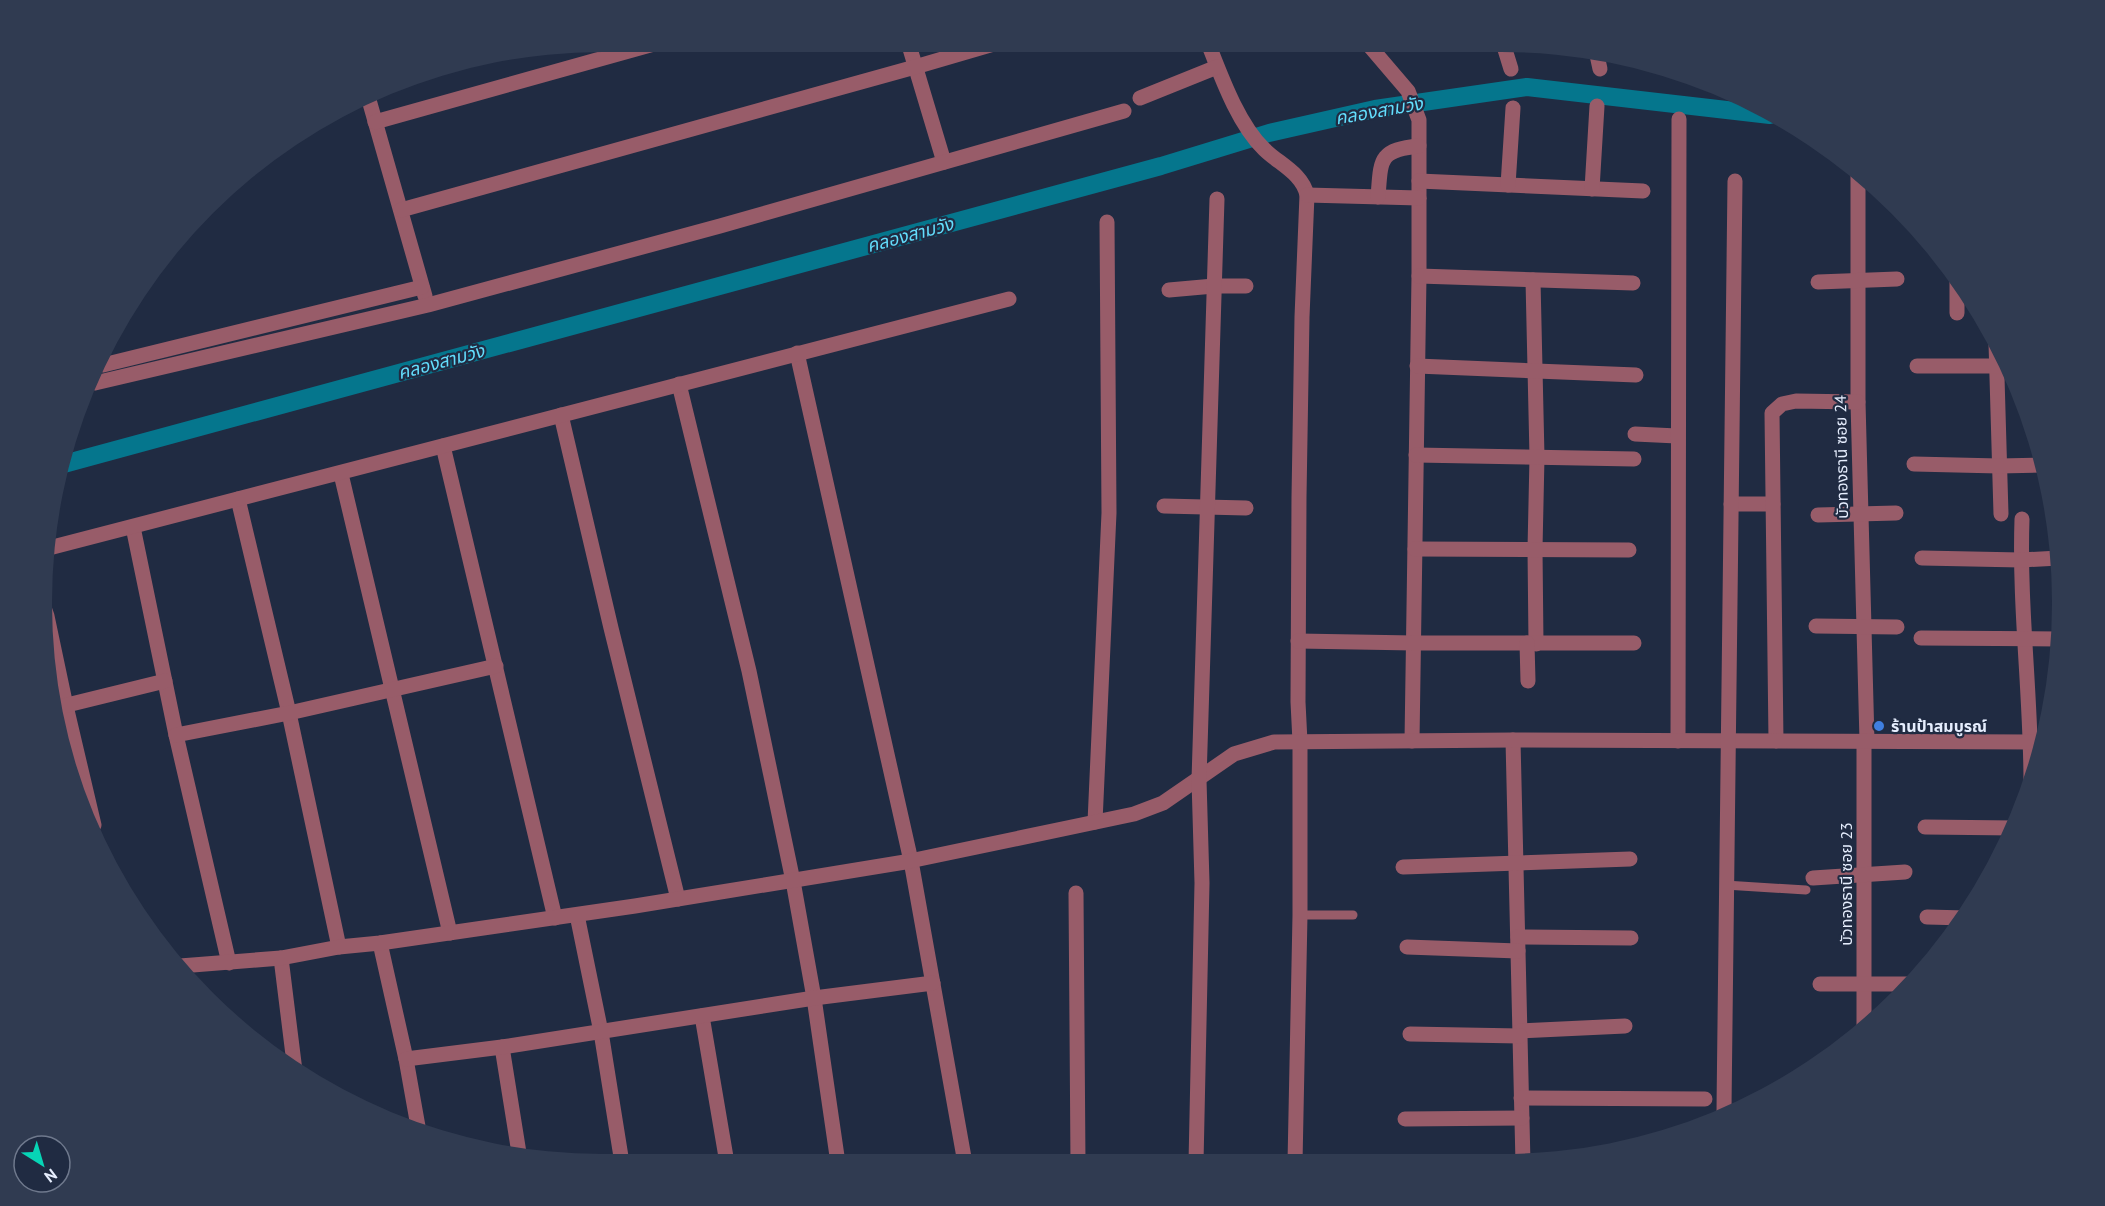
<svg xmlns="http://www.w3.org/2000/svg" width="2105" height="1206" viewBox="0 0 2105 1206" font-family="'PT Sans','Noto Sans Thai',sans-serif">
<style>
.lines{fill:none;stroke-linecap:round;stroke-linejoin:round}
.canal{stroke:#05768d;stroke-width:18}
.service{stroke:#985c69;stroke-width:9}
.minor{stroke:#985c69;stroke-width:15}
.shop-dot{fill:#3f7fe0;stroke:#202b42;stroke-width:2}
.labels{text-anchor:middle;stroke-width:4.5;stroke-linejoin:round;paint-order:stroke}
.street-label{font-size:16px;fill:#e6eefe;stroke:#202b42}
.poi-label{font-size:16px;font-weight:bold;fill:#e6eefe;stroke:#202b42;text-anchor:start}
.water-label{font-size:18px;font-style:italic;fill:#63defd;stroke:#202b42}
</style>
<rect width="100%" height="100%" fill="#202b42"/>
<g class="lines">
<polyline class="canal" points="60,465 1161,166 1269,133 1375,109 1527,87 1770,115"/>
<g class="service">
<polyline points="1725,885 1806,890"/>
<polyline points="1300,915 1353,915"/>
</g>
<g class="minor">
<polyline points="908,42 944,162"/>
<path d="M1208,43C1221,76 1238,124 1264,149C1279,164 1302,173 1307,195L1302,317L1299,497L1298,702L1300,742V915L1295,1163"/>
<polyline points="1367,43 1408,91 1419,120 1419,276 1412,741"/>
<polyline points="1503,43 1511,69"/>
<polyline points="1597,55 1600,69"/>
<polyline points="1140,98 1217,67"/>
<polyline points="369,100 425,296"/>
<polyline points="375,122 661,42"/>
<polyline points="1858,173 1858,402 1867,741"/>
<polyline points="1419,181 1643,191"/>
<polyline points="1508,185 1513,108"/>
<polyline points="1592,189 1597,106"/>
<polyline points="1307,195 1419,198"/>
<path d="M1378,197C1381,160 1378,150 1419,146"/>
<polyline points="401,210 915,67 997,43"/>
<polyline points="1419,276 1633,283"/>
<polyline points="1957,277 1957,313"/>
<polyline points="1533,280 1537,457 1535,549 1536,644"/>
<polyline points="1818,282 1897,279"/>
<polyline points="1169,290 1214,286 1246,286"/>
<polyline points="1996,343 2001,514"/>
<polyline points="797,353 911,861 965,1163"/>
<polyline points="103,365 422,287"/>
<polyline points="1417,366 1636,375"/>
<polyline points="1917,366 2008,366"/>
<polyline points="95,383 428,305 720,226 1124,111"/>
<polyline points="679,384 749,671 793,881 814,998 838,1163"/>
<polyline points="561,415 611,628 678,899"/>
<polyline points="1635,434 1677,436"/>
<polyline points="443,446 555,918"/>
<polyline points="1416,455 1634,459"/>
<polyline points="1914,464 1999,466 2044,465"/>
<polyline points="341,474 450,933"/>
<polyline points="238,499 289,713 339,947"/>
<polyline points="1731,504 1773,504"/>
<polyline points="1164,506 1246,508"/>
<polyline points="1818,515 1896,513"/>
<path d="M2022,519C2019,607 2031,695 2031,783"/>
<polyline points="133,527 176,735 229,963"/>
<polyline points="49,548 1009,299"/>
<polyline points="1415,549 1629,550"/>
<polyline points="1922,558 2021,560 2059,558"/>
<polyline points="42,602 47,616 66,706 94,825"/>
<polyline points="1816,626 1897,627"/>
<polyline points="1921,638 2059,639"/>
<polyline points="1298,641 1414,643 1634,643"/>
<polyline points="1527,643 1528,681"/>
<polyline points="59,707 165,681"/>
<polyline points="176,735 289,713 496,666"/>
<polyline points="1513,740 1523,1163"/>
<polyline points="1678,741 1679,119"/>
<polyline points="1776,741 1772,413 1782,404 1796,401 1858,402"/>
<polyline points="1864,741 1864,1026"/>
<polyline points="1095,822 1109,513 1107,222"/>
<polyline points="1925,827 2015,828"/>
<polyline points="1403,867 1630,859"/>
<polyline points="1813,878 1905,872"/>
<polyline points="1076,893 1078,1163"/>
<polyline points="577,915 601,1032 622,1163"/>
<polyline points="1927,917 1966,918"/>
<polyline points="1518,937 1631,938"/>
<polyline points="380,943 406,1059 419,1132"/>
<polyline points="1407,947 1518,951"/>
<polyline points="281,958 295,1071"/>
<polyline points="180,966 281,958 339,947 380,943 635,906 905,862 1134,814 1163,803 1234,754 1274,742 1513,740 2043,742"/>
<polyline points="1820,984 1911,984"/>
<polyline points="702,1016 727,1163"/>
<polyline points="1520,1031 1625,1026"/>
<polyline points="1410,1034 1520,1036"/>
<polyline points="502,1047 519,1153"/>
<polyline points="406,1059 502,1047 814,998 933,983"/>
<polyline points="1521,1098 1705,1099"/>
<path d="M1724,1116C1726,804 1731,492 1735,181"/>
<polyline points="1405,1119 1522,1118"/>
<polyline points="1196,1163 1202,883 1199,780 1217,199"/>
</g>
</g>
<circle class="shop-dot" cx="1879" cy="726" r="6"/>
<g class="labels">
<g class="street-label">
<text transform="translate(1841 457) rotate(-91)" y="6">บัวทองธานี ซอย 24</text>
<text transform="translate(1846 884) rotate(-90)" y="6">บัวทองธานี ซอย 23</text>
</g>
<g class="poi-label">
<text x="1891" y="732">ร้านป้าสมบูรณ์</text>
</g>
<g class="water-label">
<text transform="translate(1379 111) rotate(-10)" y="6">คลองสามวัง</text>
<text transform="translate(910 235) rotate(-15)" y="6">คลองสามวัง</text>
<text transform="translate(441 362) rotate(-15)" y="6">คลองสามวัง</text>
</g>
</g>
<path d="M0 0H2105V1206H0ZM602 52H1502A550 550 0 0 1 2052 602V604A550 550 0 0 1 1502 1154H602A550 550 0 0 1 52 604V602A550 550 0 0 1 602 52Z" fill="#303b51" fill-rule="evenodd"/>
<g transform="translate(42 1164) rotate(143)"><circle r="28" fill="#202b42" stroke="#6f798d" stroke-width="1.5"/>
<path d="M0-4.5L10 22L0 15L-10 22Z" fill="#07d5b6"/>
<text y="-9" font-size="16" font-weight="bold" text-anchor="middle" fill="#e6eefe">N</text>
</g>
</svg>
